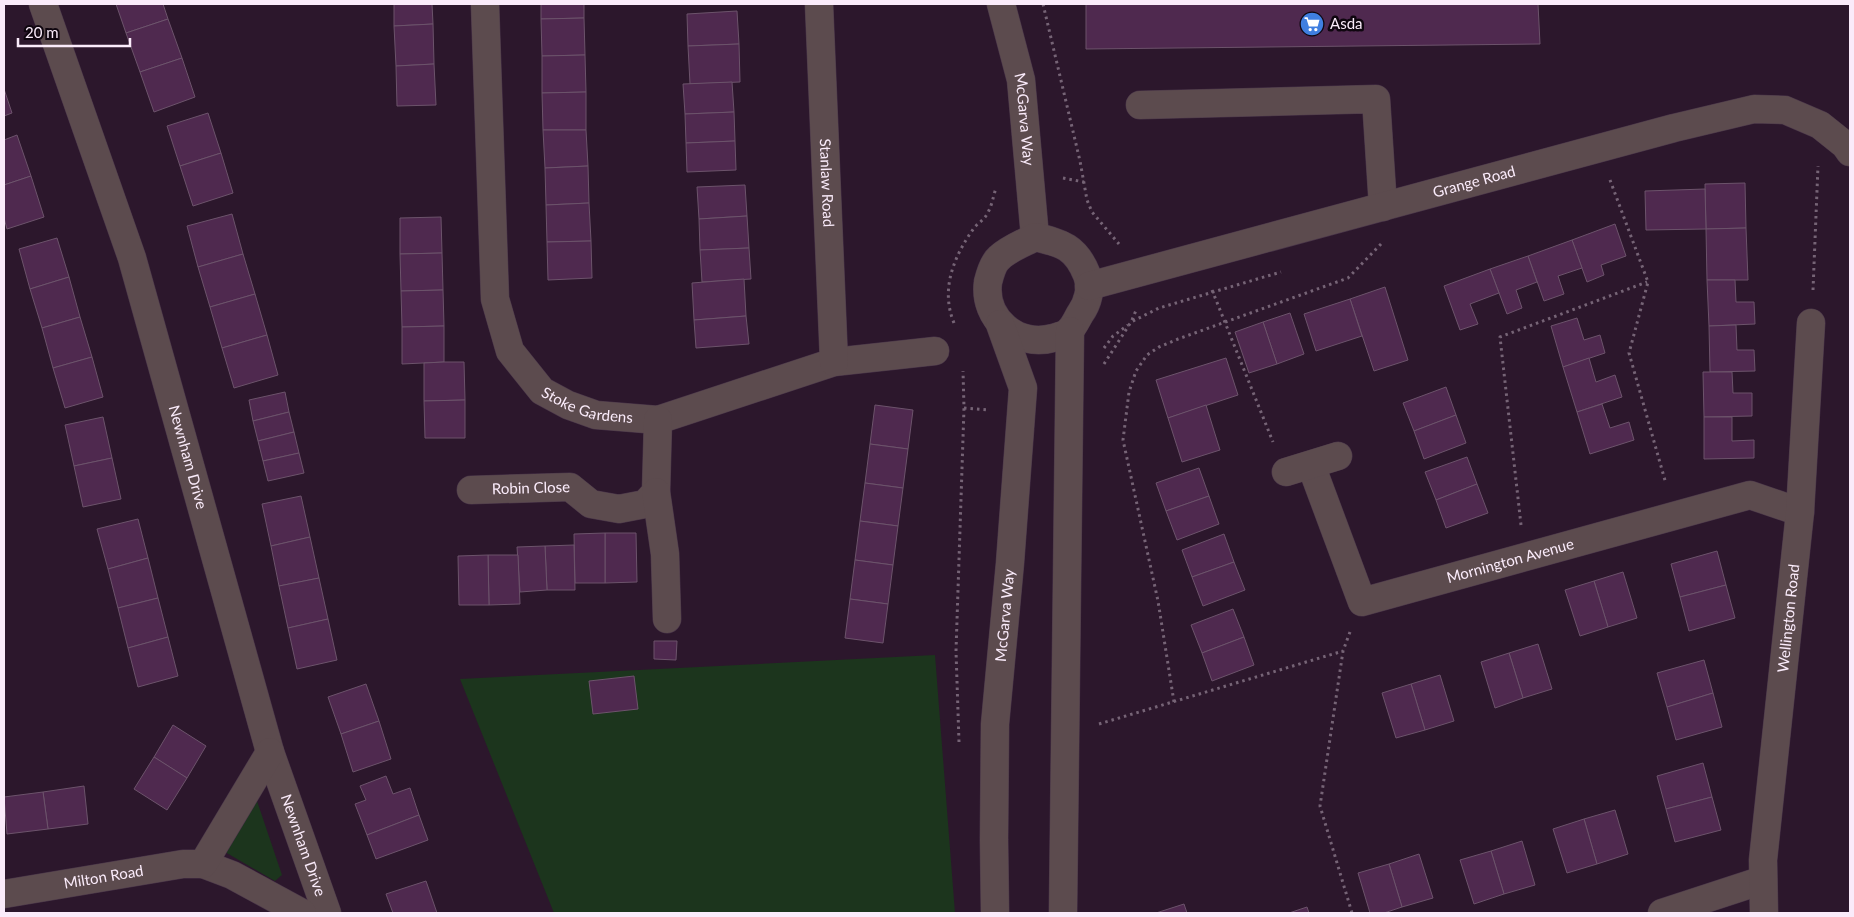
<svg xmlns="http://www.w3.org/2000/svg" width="1854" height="917" viewBox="0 0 1854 917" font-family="Lato,sans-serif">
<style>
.green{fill:#1c351d}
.building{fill:#4f294f;stroke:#6c536b}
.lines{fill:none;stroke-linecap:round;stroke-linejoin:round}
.minor-casing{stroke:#493549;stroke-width:29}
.path{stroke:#766476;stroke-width:3;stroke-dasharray:2.5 4;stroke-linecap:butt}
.minor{stroke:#5c4b4e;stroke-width:28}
.labels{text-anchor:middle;stroke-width:5;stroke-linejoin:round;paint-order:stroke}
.poi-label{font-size:15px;fill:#faebfa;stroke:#0f060f;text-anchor:start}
.street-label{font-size:15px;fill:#faebfa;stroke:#0f060f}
</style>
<rect width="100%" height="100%" fill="#2c172c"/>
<g class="green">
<polygon points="935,655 955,913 554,913 460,679"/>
<polygon points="256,798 282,875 275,881 225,852"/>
</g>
<g class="building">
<polygon points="116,4 163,4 168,19 126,33"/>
<polygon points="394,4 432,4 433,24 394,26"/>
<polygon points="541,4 584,4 584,18 541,19"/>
<polygon points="1086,4 1538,4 1540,44 1086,49"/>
<polygon points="737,11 739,44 688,46 687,14"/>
<polygon points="584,18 585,55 542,56 541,19"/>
<polygon points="168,19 182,58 140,72 126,33"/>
<polygon points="433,24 434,64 396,66 394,26"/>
<polygon points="739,44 740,82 690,84 688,46"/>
<polygon points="585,55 586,92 542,93 542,56"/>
<polygon points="182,58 195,97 154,112 140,72"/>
<polygon points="434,64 436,105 397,106 396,66"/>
<polygon points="732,82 734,112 685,114 683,84"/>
<polygon points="4,89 12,113 4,116"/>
<polygon points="586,92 586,130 543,130 542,93"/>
<polygon points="734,112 735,141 686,143 685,114"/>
<polygon points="208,113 221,153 180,166 167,126"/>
<polygon points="543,130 586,130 588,166 545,168"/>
<polygon points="17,135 31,176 4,185 4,140"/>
<polygon points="735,141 736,170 687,172 686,143"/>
<polygon points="221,153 233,193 193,206 180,166"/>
<polygon points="588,166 589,203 546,205 545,168"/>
<polygon points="31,176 44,217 7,229 4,218 4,185"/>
<polygon points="1745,183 1746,228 1706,229 1705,184"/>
<polygon points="745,185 747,216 699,219 697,187"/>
<polygon points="1705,189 1706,229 1646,230 1645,191"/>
<polygon points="589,203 591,241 547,242 546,205"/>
<polygon points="232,214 243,254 198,267 187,226"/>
<polygon points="747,216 749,248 700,250 699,219"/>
<polygon points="441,217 442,253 400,254 400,218"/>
<polygon points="1615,224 1626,256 1601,265 1604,275 1587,282 1572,240"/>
<polygon points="1746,228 1748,280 1707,280 1706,229"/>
<polygon points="57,238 69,277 30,289 19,249"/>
<polygon points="1572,240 1582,268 1558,276 1564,294 1544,301 1528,256"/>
<polygon points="591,241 592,278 548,280 547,242"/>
<polygon points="749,248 751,279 702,282 700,250"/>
<polygon points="442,253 443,290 401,291 400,254"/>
<polygon points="243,254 255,294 210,307 198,267"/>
<polygon points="1528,256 1537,282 1516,290 1522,308 1507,314 1490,269"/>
<polygon points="1490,269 1499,293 1470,304 1478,324 1460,330 1444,286"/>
<polygon points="69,277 80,317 42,328 30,289"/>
<polygon points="744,279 746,316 694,320 692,283"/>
<polygon points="1707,280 1735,280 1736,302 1754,302 1755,324 1709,326"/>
<polygon points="1385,287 1408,360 1374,371 1350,299"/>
<polygon points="443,290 444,326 402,327 401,291"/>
<polygon points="255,294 267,335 222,348 210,307"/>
<polygon points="1350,299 1362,336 1316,351 1304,314"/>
<polygon points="1290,313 1304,354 1277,364 1263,322"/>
<polygon points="746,316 749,344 696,348 694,320"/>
<polygon points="80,317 92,357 53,368 42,328"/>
<polygon points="1577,318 1584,340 1600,335 1605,353 1563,367 1551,326"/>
<polygon points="1263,322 1277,364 1249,373 1235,332"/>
<polygon points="1736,325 1737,350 1754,350 1755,371 1710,372 1709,326"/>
<polygon points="444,326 444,362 402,364 402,327"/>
<polygon points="267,335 278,375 234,388 222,348"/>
<polygon points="92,357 103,397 65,408 53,368"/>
<polygon points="1226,358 1238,395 1168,418 1156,380"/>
<polygon points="1589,358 1596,382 1615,375 1622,397 1577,412 1563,367"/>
<polygon points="444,362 464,362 465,400 424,401 424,363"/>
<polygon points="1703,372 1732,372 1733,393 1752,393 1752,416 1704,417"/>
<polygon points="1446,387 1456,415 1414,431 1403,403"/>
<polygon points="285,392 289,412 253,421 249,400"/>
<polygon points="465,400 465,438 425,438 424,401"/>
<polygon points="1602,404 1610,428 1629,422 1634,440 1590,454 1577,412"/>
<polygon points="875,405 913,410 908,449 870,444"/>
<polygon points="1206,405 1220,450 1182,462 1168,418"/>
<polygon points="289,412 294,432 258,441 253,421"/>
<polygon points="1456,415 1466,443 1424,459 1414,431"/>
<polygon points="103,417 112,458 74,466 65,425"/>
<polygon points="1704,417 1732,417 1732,441 1754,440 1754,458 1704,459"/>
<polygon points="294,432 299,453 263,461 258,441"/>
<polygon points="870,444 908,449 903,488 865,483"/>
<polygon points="299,453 304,473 268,481 263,461"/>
<polygon points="1467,457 1477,484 1436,500 1425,472"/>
<polygon points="112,458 121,499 83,507 74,466"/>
<polygon points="1199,468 1209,496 1166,511 1156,483"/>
<polygon points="865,483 903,488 898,526 860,521"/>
<polygon points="1477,484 1488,513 1446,528 1436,500"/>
<polygon points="301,496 310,537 271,546 262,504"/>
<polygon points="1209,496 1219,524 1177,540 1166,511"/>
<polygon points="138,519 148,558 108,569 97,529"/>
<polygon points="860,521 898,526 893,565 855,560"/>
<polygon points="605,533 636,533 637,582 605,583"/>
<polygon points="605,533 605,583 575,583 574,534"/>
<polygon points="1224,534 1234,562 1192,577 1182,550"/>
<polygon points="310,537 319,578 279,586 271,546"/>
<polygon points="574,545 575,590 547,590 545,546"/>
<polygon points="545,546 547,590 520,592 517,547"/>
<polygon points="1717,551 1726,585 1680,597 1671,564"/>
<polygon points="488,555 518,555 520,604 489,605"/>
<polygon points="488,555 489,605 459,605 458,556"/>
<polygon points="148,558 158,598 118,608 108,569"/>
<polygon points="855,560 893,565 888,604 850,599"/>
<polygon points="1234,562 1245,590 1203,606 1192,577"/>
<polygon points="1623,572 1637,618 1608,627 1594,581"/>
<polygon points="319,578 328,619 288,628 279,586"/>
<polygon points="1594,581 1608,627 1580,636 1565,590"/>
<polygon points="1726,585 1735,618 1689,631 1680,597"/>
<polygon points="158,598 168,637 128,648 118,608"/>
<polygon points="850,599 888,604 883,643 845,638"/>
<polygon points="1233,609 1244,637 1202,653 1191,625"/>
<polygon points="328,619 337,660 297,669 288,628"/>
<polygon points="168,637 178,676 138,687 128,648"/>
<polygon points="1244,637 1254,665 1212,681 1202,653"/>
<polygon points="654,641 677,641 676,660 654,659"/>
<polygon points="1538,644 1552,689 1523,698 1509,653"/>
<polygon points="1509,653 1523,698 1495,708 1481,662"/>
<polygon points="1704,660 1713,693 1667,707 1657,673"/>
<polygon points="1440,675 1454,721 1425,730 1411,684"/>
<polygon points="634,676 638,709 593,714 589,681"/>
<polygon points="366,684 379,721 341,734 328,697"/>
<polygon points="1411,684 1425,730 1396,738 1382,693"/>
<polygon points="1713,693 1722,727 1676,740 1667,707"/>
<polygon points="379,721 391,759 353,772 341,734"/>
<polygon points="173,725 206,746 187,778 154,757"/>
<polygon points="154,757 187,778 167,810 134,789"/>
<polygon points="1703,763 1712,797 1666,809 1657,776"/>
<polygon points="386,776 393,794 410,788 419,815 367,835 355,804 366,800 360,786"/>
<polygon points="84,786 88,824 48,829 43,792"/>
<polygon points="43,792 48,829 7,834 4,797"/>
<polygon points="1712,797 1721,830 1675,842 1666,809"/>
<polygon points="1615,810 1628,854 1597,864 1584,819"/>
<polygon points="419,815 428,840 376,859 367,835"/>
<polygon points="1584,819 1597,864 1567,873 1553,829"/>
<polygon points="1522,841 1535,885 1504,894 1491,851"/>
<polygon points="1491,851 1504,894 1474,904 1460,860"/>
<polygon points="1419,854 1433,898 1402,907 1389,864"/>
<polygon points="1389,864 1402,907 1384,913 1370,913 1358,873"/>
<polygon points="426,881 437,913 393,913 386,894"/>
<polygon points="1184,904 1187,913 1156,913"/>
<polygon points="1307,907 1309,913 1289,913"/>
</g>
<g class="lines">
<g class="minor-casing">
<g id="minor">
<path id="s1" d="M43,4L132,258L270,752L327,913"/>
<path id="s2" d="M485,4L495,299L510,351L542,391L568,405L596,415L658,420L834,362L935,351"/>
<path id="s3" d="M819,4L834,362"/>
<path id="s4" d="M1001,4L1021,80L1035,237"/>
<polyline points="1140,105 1376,99 1383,207"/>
<path d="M1035,237C1062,243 1076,247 1087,275C1092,288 1088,303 1080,314C1077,319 1074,326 1070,330C1066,335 1059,336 1053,338C1017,348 983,319 988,282C990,274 993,263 999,258C1008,249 1024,243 1035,237Z"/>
<path id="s5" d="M1089,286L1674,128L1754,109L1785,110L1820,125L1845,145L1850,152"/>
<path id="s6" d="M1311,465L1362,602L1750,495L1800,512"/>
<polyline points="1286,472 1338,456"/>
<path id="s7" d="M471,490L570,487L591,504L619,509L645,504L656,492L658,420"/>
<polyline points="656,492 665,554 667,619"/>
<polyline points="203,864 232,875 302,913"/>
<path id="s8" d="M4,894L183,864H203L270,752"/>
<path id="s9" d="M995,913L994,840L995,724L1010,563L1023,388L1000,324"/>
<polyline points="1063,913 1070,331"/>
<polyline points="1662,913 1763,880"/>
<path id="s10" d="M1764,913L1763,860L1800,512L1811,323"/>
</g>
</g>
<g class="path">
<polyline points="1043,4 1080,161 1087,200 1092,212 1119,244"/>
<polyline points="1063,178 1084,182"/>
<polyline points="1610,180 1648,282 1629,353 1666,484"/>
<polyline points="1212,290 1273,442"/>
<polyline points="1813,290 1818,166"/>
<polyline points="1132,320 1137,308"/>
<path d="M954,323C940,289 954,256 974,228C978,223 984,220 987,214C992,206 993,197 996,188"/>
<polyline points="1104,348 1113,336 1128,325"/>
<polyline points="1104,364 1131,322 1159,308 1281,272"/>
<polyline points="964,408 988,410"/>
<polyline points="1521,525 1500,337 1647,282"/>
<polyline points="1350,632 1343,651 1320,806 1352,913"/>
<polyline points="1174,702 1158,601 1123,440 1129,392 1136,371 1147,355 1159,347 1178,339 1348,278 1382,243"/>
<polyline points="1099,724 1343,651"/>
<polyline points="959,742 956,651 964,408 963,371"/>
</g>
<use href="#minor" class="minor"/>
</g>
<defs>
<g id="supermarket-disc" transform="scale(1.25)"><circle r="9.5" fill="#3f7fe0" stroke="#0f060f"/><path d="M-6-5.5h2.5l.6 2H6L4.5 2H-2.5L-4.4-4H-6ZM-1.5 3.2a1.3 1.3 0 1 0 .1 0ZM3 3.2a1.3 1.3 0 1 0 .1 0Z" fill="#fff"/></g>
</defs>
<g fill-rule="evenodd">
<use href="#supermarket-disc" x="1312" y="24"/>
</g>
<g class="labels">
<g class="poi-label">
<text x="1330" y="29">Asda</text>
</g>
<g class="street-label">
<text dy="5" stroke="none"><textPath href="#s4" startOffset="118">McGarva Way</textPath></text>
<text dy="5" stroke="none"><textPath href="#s5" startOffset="399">Grange Road</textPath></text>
<text dy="5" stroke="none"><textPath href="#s3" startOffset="179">Stanlaw Road</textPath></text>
<text dy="5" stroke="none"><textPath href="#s2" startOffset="449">Stoke Gardens</textPath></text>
<text dy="5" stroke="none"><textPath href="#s1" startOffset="476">Newnham Drive</textPath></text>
<text dy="5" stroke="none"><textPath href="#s7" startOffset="60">Robin Close</textPath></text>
<text dy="5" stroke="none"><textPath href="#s6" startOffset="300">Mornington Avenue</textPath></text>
<text dy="5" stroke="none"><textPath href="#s9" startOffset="298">McGarva Way</textPath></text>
<text dy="5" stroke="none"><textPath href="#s10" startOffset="296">Wellington Road</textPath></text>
<text dy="5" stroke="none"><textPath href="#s1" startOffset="881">Newnham Drive</textPath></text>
<text dy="5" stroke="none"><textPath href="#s8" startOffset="101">Milton Road</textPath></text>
</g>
</g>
<rect width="1854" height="917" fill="none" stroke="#faebfa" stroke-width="10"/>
<path d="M18 38v8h112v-8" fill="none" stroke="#faebfa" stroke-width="2.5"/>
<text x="25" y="38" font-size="15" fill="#faebfa" stroke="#0f060f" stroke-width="4" paint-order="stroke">20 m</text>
</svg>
